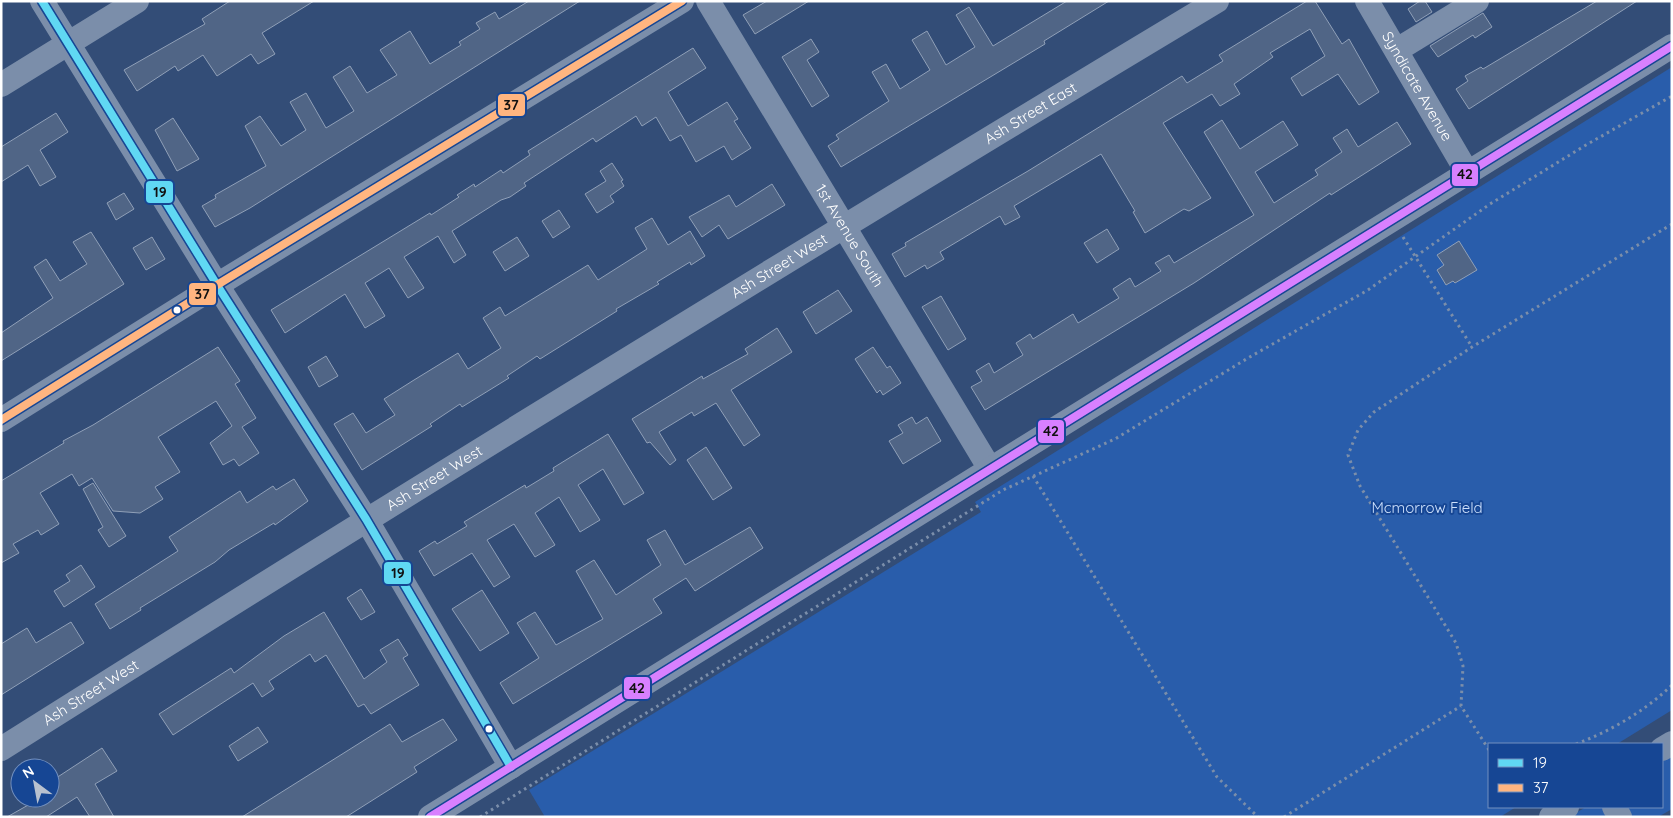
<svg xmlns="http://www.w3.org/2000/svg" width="1673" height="818" viewBox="0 0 1673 818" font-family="Quicksand,sans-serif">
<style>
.green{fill:#295dab}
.building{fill:#506586;stroke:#90a0b8}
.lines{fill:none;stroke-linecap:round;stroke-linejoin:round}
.path{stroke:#7b8eaa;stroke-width:3;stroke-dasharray:2.5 4;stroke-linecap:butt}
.minor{stroke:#7b8eaa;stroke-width:24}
.bus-1-casing{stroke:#164694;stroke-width:11}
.bus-2-casing{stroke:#164694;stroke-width:11}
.bus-3-casing{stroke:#164694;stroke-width:11}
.bus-1{stroke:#60d8f3;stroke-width:8}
.bus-2{stroke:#ffb580;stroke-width:8}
.bus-3{stroke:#d880ff;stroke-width:8}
.bus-dot{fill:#fff;stroke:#164694;stroke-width:2}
.labels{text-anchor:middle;stroke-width:4;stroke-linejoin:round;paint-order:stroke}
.street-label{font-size:15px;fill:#fff;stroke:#164694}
.park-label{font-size:15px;fill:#cde0fc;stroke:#164694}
.line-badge{stroke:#164694;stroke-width:2}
.pale-badge-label{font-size:14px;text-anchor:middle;font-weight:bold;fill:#111}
</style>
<rect width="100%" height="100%" fill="#334d77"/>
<g class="green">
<polygon points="1672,67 1672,710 1617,744 1489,744 1489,807 1516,807 1500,817 545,817 529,790 981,512 975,502"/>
<polygon points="1672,754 1672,809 1658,817 1631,817 1625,807 1662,807 1662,760"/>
<polygon points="1586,807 1603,808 1610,817 1569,817"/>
</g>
<g class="building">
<polygon points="230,1 314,1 262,33 275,54 258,64 251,54 217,76 203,55 178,71 175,66 137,91 124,70 205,24 202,19"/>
<polygon points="529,1 580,1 250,208 215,227 202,206 216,198 215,195 266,166 245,126 260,116 281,146 306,130 290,102 306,93 326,128 354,111 333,77 350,66 367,93 397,75 380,50 410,31 430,64 461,45 459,42 480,29 476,23 495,12 499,19"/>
<polygon points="767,1 809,1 755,34 743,15"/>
<polygon points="1067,1 1109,1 1044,41 1045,44 841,167 828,146 839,139 836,135 889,101 872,72 886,64 900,89 930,70 912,40 927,31 946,65 975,47 956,15 969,7 993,46"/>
<polygon points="1307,1 1315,1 1342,44 1349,39 1379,92 1359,105 1338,74 1302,96 1291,78 1325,56 1310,29 1270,53 1273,57 1234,84 1240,94 1220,106 1212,94 1163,123 1211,198 1189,211 1184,209 1145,233 1133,212 1135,211 1101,154 1014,206 1020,217 1005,225 1000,216 940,252 944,259 927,269 925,265 905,277 892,254 906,246 905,243 1028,171 1182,76 1187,83 1223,61 1219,55"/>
<polygon points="1420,1 1425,1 1432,12 1416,22 1408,9"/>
<polygon points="1597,1 1637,1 1469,109 1456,89 1468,81 1465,76 1481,67 1483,69"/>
<polygon points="1483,13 1492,27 1475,38 1473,35 1438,57 1430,46"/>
<polygon points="811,39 819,52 807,60 829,96 812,107 782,57"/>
<polygon points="693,48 706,68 668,92 688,126 727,102 738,119 734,121 751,148 732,160 724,146 696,162 681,135 670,141 656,117 642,126 636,116 596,142 593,138 524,183 526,186 510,197 501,200 452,231 466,255 454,263 438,236 404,257 424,288 408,298 389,268 365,283 385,316 365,328 345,294 285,333 271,310 430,213 431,215 459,197 457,195 474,184 475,187 501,170 503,173 530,155 528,151"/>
<polygon points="56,113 68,132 40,150 56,177 40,186 28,165 1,182 1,147"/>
<polygon points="173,118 199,159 177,171 155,130"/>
<polygon points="1222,120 1240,149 1283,121 1298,145 1255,172 1274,203 1318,175 1315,170 1342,152 1333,138 1347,129 1358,147 1397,122 1411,144 1331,195 1330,193 1194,283 985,410 971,387 982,381 976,371 989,363 994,373 1023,355 1016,343 1030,334 1033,339 1073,314 1078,323 1119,298 1113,289 1130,278 1135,287 1161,271 1155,263 1169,255 1174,263 1254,215 1204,132"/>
<polygon points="612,163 623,180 621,181 624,186 610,196 614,202 597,213 585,194 606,181 600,171"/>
<polygon points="772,184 785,205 728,239 719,225 702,237 689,217 729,195 736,207"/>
<polygon points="124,193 134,209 116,220 107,203"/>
<polygon points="559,210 570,227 553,238 542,221"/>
<polygon points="652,218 668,245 690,231 705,256 691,265 690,262 657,282 659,284 616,309 617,311 540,359 537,356 507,376 509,378 462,407 460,404 430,424 432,426 362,470 334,424 353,413 366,433 395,415 384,399 414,380 458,353 468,369 501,348 483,318 500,307 505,316 588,265 598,280 647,249 635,228"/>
<polygon points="1107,229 1119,249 1097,263 1084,243"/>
<polygon points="91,232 124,284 1,361 1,333 53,298 34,267 46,259 60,281 87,264 73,242"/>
<polygon points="152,237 165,259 146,270 133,248"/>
<polygon points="517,237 529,256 505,271 493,252"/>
<polygon points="1459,241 1477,270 1455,283 1453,281 1446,285 1437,270 1444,265 1437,255"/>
<polygon points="838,290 852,311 816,334 803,312"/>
<polygon points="941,296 966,339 948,350 922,307"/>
<polygon points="777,328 792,352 731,390 760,435 744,446 716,403 694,416 692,412 659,432 676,460 670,465 650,442 647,443 632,419 702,376 703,379 748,354 745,349"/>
<polygon points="218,347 240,381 235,384 256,418 242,427 259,453 239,466 234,459 223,465 210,443 232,426 216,401 158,437 180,472 155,487 163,499 140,513 113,511 92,478 79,486 72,474 40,493 59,524 41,535 38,530 13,544 19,553 1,563 1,481 64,443 63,441 93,425"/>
<polygon points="873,347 887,368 890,366 901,383 883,395 880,390 877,393 855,359"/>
<polygon points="326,356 338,376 319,387 308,367"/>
<polygon points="912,417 916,424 927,417 941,441 903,464 889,441 903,433 898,425"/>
<polygon points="608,434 644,493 624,505 603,469 578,485 600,520 580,532 559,497 535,513 555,545 535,557 514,524 487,540 510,577 494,587 472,553 434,576 419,551 435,541 437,544 467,526 464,522 525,485 526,488 554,471 553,468"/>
<polygon points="706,447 732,488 713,500 687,460"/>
<polygon points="294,479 308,501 275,525 274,523 229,550 215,562 140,608 141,610 110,629 95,604 178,551 169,537 240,491 247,503 273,486 276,490"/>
<polygon points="93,483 126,536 109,547 98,530 103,527 83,489"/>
<polygon points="750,527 763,548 695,591 686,578 653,599 662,613 513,704 500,683 539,658 517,623 535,612 556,645 603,619 576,571 594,560 616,595 661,565 647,540 665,530 685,565"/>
<polygon points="81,565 95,587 64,607 54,591 70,581 66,575"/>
<polygon points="361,589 375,612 361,620 347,598"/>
<polygon points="482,590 509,633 480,651 452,609"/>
<polygon points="324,612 364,679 387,662 380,650 398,639 408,655 403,658 419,685 371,714 364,704 358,707 326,655 315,662 310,654 269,681 274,689 262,697 253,683 173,735 159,714 231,668 234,673 284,636"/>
<polygon points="71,622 84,643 1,695 1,644 27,628 36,643"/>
<polygon points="443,719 457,740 414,767 417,772 346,817 242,817 390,724 402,742"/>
<polygon points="258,727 268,742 238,761 229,746"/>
<polygon points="102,748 117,771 95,784 114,817 90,817 77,797 46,817 7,817 30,804 26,798 50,798 50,782"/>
</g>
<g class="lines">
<g class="path">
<polyline points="1403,237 1472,347"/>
<polyline points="1033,476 1217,777 1258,817"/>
<path d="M1576,744C1611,731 1645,711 1672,685"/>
<polyline points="1489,750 1461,706 1463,666 1456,643 1360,486 1348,455 1358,430 1374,412 1472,347 1672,224"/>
<polyline points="480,817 1003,490 1115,439 1248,358 1368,290 1490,204 1586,145 1672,96"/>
<polyline points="1284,817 1461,706"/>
</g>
<g class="minor">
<polyline points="42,1 217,285 366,519 511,767"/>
<path id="s1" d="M708,1L990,469"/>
<path id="s2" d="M1367,1L1467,172"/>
<polyline points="1397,50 1477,1"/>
<polyline points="1,85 137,1"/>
<polyline points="1,420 217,285 682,1"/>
<path id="s3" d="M1,749C404,495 809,246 1217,1"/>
<polyline points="1662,749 1672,743"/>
<polyline points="1614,807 1620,817"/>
<polyline points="430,817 1672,46"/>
<polyline points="1551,817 1567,807"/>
</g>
<g class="bus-1-casing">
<polyline id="bus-1" points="42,1 217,285 366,519 511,767"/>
</g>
<g class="bus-2-casing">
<polyline id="bus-2" points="1,420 217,285 682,1"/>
</g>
<g class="bus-3-casing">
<polyline id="bus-3" points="430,817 1672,46"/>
</g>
<use href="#bus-1" class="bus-1"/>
<use href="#bus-2" class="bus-2"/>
<use href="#bus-3" class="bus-3"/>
</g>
<g class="bus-dot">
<circle cx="177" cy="310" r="4.5"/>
<circle cx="489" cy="729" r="4.5"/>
</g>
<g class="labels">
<g class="street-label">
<text dy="5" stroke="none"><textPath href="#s2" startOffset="99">Syndicate Avenue</textPath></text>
<text dy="5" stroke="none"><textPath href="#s3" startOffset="1210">Ash Street East</textPath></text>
<text dy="5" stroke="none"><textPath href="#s1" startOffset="274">1st Avenue South</textPath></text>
<text dy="5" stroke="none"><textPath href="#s3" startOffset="916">Ash Street West</textPath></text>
<text dy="5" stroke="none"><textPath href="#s3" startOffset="511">Ash Street West</textPath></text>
<text dy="5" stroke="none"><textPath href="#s3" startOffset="106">Ash Street West</textPath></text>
</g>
<g class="park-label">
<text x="1427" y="513">Mcmorrow Field</text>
</g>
</g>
<g class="line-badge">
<rect x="497" y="93" width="29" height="24" rx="5" fill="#ffb580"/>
<rect x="1451" y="163" width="28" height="24" rx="5" fill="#d880ff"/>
<rect x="145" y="180" width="29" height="24" rx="5" fill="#60d8f3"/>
<rect x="188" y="282" width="29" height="24" rx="5" fill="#ffb580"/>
<rect x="1037" y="419" width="28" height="25" rx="5" fill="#d880ff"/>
<rect x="383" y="561" width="29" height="24" rx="5" fill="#60d8f3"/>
<rect x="623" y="676" width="28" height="24" rx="5" fill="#d880ff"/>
</g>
<g class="pale-badge-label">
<text x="511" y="110">37</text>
<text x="1465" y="179">42</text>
<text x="160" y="197">19</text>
<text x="202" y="299">37</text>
<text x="1051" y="436">42</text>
<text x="398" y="578">19</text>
<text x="637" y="693">42</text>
</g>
<rect width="1673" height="818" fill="none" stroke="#ffffff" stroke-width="5"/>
<rect x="1488" y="743" width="175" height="65" fill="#164694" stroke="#7390bf"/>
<rect x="1498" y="759" width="25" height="8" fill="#60d8f3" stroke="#7390bf"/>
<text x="1533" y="768" font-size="15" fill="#ffffff">19</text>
<rect x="1498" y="784" width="25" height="8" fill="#ffb580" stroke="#7390bf"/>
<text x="1533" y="793" font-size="15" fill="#ffffff">37</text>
<g transform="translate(35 783) rotate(328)"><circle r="24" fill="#164694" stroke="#7390bf"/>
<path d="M0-4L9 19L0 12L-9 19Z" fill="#b8c1cf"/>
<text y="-8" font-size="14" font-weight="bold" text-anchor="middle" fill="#ffffff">N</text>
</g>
</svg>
